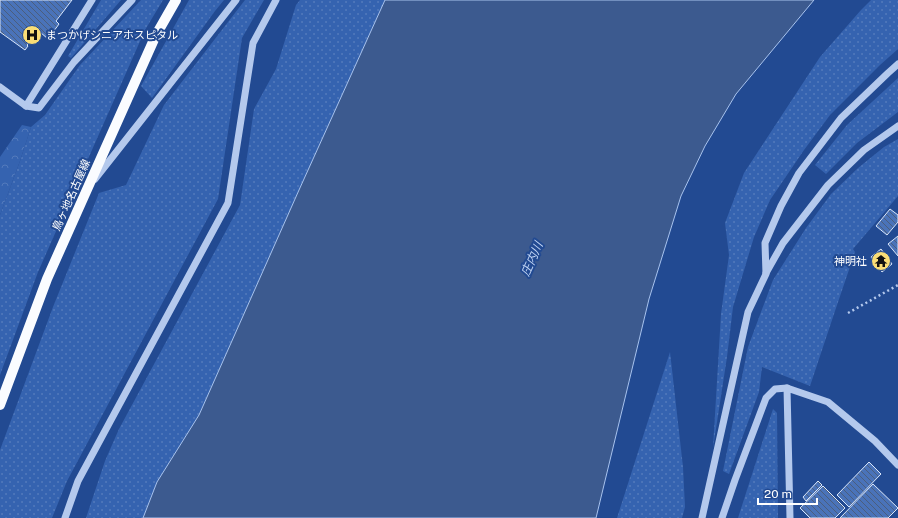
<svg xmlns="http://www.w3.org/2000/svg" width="898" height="518" viewBox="0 0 898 518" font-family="'Public Sans','Noto Sans JP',sans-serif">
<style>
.grass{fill:url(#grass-dots)}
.forest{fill:url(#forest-crowns)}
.water{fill:#3c5a8f;stroke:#a8c3ee}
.building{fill:url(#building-back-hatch);stroke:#d9e6fa}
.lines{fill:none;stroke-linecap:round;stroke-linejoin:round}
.path{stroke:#b4c9ed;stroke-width:2.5;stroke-dasharray:2 3;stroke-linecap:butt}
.minor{stroke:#b4c9ed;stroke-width:7}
.major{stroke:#fafcff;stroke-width:10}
.labels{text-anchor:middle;stroke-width:4;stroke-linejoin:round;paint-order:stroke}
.poi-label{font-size:11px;fill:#fff;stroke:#224a92;text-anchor:start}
.street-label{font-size:11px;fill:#fff;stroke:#224a92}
.water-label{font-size:12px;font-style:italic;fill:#c0d4f4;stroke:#224a92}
</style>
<defs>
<pattern id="grass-dots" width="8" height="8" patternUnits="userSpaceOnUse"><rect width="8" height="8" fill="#3563b0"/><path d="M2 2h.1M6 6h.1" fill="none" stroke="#537abc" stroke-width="1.8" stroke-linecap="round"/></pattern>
<pattern id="forest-crowns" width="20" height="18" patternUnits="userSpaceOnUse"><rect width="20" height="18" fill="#3563b0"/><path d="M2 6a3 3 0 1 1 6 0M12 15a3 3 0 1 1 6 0" fill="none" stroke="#537abc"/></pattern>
<pattern id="building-back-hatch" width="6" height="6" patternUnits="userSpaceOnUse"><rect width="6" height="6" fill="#4a73b9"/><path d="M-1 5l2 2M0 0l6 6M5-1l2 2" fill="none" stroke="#4b5e7d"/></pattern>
</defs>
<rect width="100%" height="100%" fill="#224a92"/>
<g class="grass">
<polygon points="101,0 121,0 71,58 68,56"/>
<polygon points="141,0 163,0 145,30 38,272 0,375 0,215 20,161 31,127 45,115 80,65"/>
<polygon points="189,0 224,0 215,11 152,98 141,86"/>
<polygon points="245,0 264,0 242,38 218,199 67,481 52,518 0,518 0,450 53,307 99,193 126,185 164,105"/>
<polygon points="300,0 385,0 299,190 199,415 157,482 143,518 86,518 105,461 119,429 240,205 254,109 276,69 296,5"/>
<polygon points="871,0 898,0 898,49 880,65 830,115 804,150 770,200 754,237 733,307 727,357 713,448 721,314 729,255 725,223 744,173 820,57 861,10"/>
<polygon points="898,78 898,112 857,143 826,174 815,165 847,125"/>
<polygon points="898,139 898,196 853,249 855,252 836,308 810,386 762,367 759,392 729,474 723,471 748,347 773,280 806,228 831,194 858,168 884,147"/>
<polygon points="670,352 683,467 685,507 682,518 617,518"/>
<polygon points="773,409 777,413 778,518 738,518"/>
</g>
<polygon class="forest" points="22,125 31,127 20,161 0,215 0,157"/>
<polygon class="water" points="385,0 814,0 736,94 705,146 681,196 649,299 596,518 143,518 157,482 199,415 299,190"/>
<g class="building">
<polygon points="0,0 72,0 56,21 59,24 48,39 40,32 39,34 37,32 27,45 28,46 25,50 0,32"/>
<polygon points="890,209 898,215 898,222 887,235 876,226"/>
<polygon points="898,236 898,256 888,244"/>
<polygon points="881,249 892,264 882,272 871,257"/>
<polygon points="869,462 881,474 849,507 837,495"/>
<polygon points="818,481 822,485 806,501 803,497"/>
<polygon points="873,484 898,508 888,518 840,518"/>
<polygon points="823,486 845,508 835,518 810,518 800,508"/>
</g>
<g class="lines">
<polyline class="path" points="848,313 898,285"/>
<g class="minor">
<polyline points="0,87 26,106 39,108 74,62 132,0"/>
<polyline points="26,106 92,0"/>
<polyline points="95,179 236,0"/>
<polyline points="766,273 783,243 828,185 864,150 898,126"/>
<polyline points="65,518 78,481 228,203 253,43 276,0"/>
<polyline points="702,518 748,312 766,274 765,243 781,206 799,173 841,118 888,73 898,64"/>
<polyline points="722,518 735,480 766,398 775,389 787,388"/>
<polyline points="790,518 787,388 828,402 875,441 898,465"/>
</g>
<polyline class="major" points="0,405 47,279 156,35 176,0"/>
</g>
<defs>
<g id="hospital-disc" transform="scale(1)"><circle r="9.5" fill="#f9dd76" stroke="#224a92"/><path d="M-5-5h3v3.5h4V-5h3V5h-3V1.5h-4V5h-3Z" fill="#111"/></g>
<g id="temple-disc" transform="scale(1)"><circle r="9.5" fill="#f9dd76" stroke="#224a92"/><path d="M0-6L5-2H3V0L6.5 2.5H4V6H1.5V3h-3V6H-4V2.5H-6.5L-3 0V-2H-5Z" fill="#111"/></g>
</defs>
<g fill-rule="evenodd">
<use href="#hospital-disc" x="32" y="35"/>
<use href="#temple-disc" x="881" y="261"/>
</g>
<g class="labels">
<g class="poi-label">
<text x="46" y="39">まつかげシニアホスピタル</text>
<text x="867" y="265" text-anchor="end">神明社</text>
</g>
<g class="street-label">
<text transform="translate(71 195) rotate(-66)" y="4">鳥ヶ地名古屋線</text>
</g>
<g class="water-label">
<text transform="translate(532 259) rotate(-66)" y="4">庄内川</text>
</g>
</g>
<path d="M758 498v6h59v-6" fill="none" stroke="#ffffff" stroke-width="2"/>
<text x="764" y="498" font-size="12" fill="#ffffff" stroke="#224a92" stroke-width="3" paint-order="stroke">20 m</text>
</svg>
